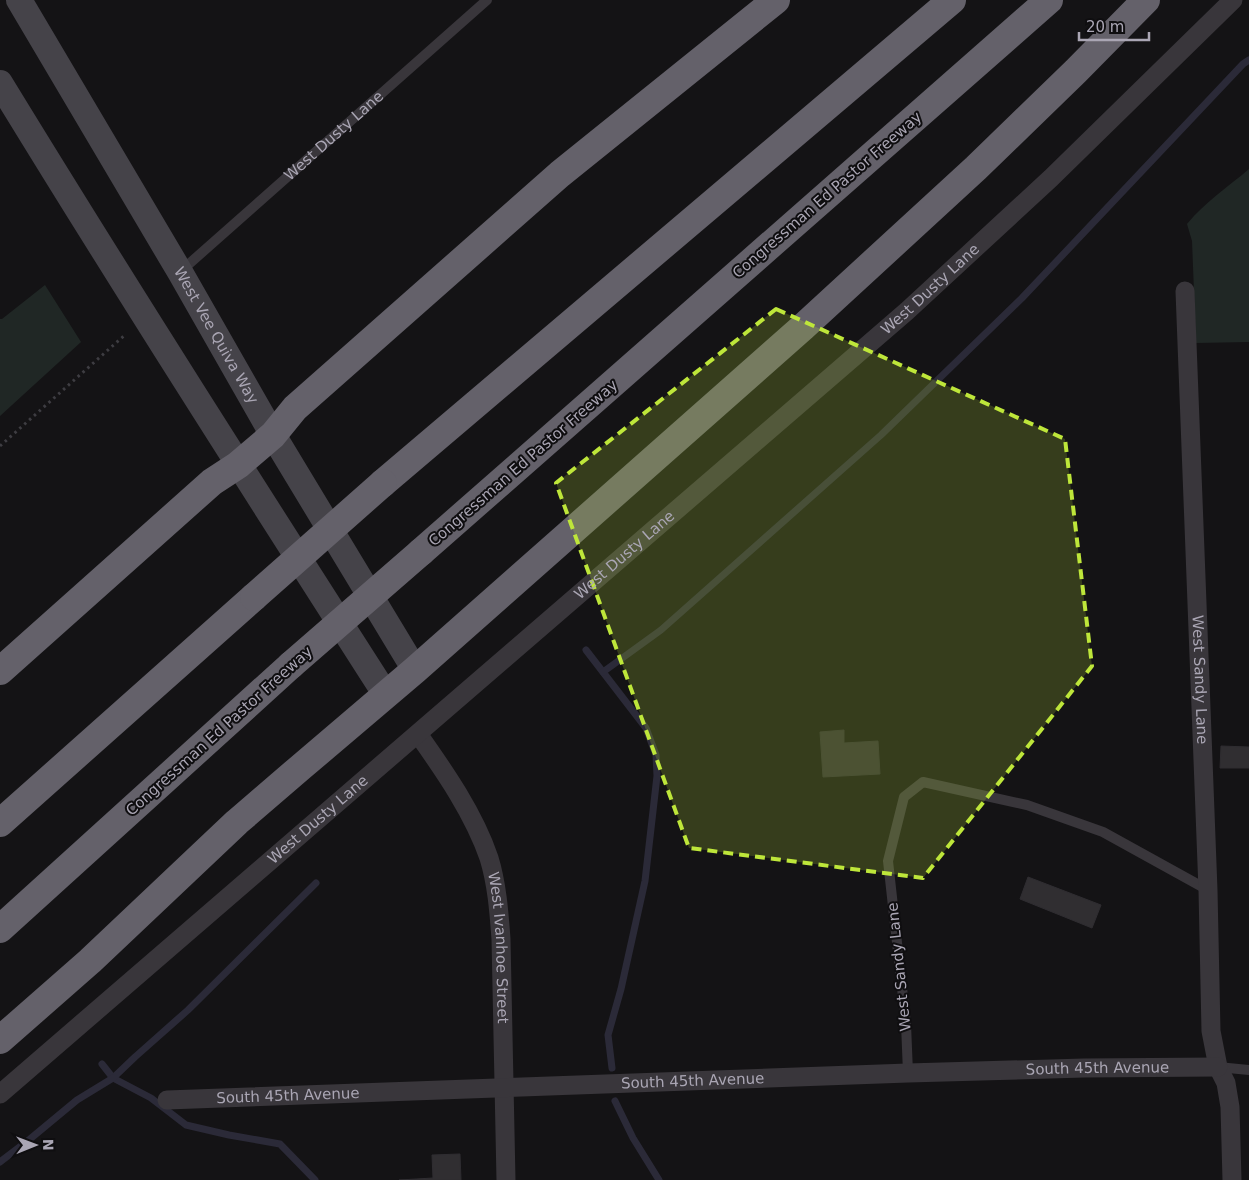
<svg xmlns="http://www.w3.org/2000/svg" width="1249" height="1180" viewBox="0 0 1249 1180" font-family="'DejaVu Sans',sans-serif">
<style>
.green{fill:#202725}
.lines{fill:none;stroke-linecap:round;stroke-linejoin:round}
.stream{stroke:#2b2a38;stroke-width:7}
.building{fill:#302e31;stroke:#2f2d31}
.path{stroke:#3e3d42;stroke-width:3;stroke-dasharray:2.5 4;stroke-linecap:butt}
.lane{stroke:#39363b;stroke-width:10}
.street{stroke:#39363b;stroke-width:19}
.secondary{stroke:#454349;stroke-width:26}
.highway{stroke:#64616a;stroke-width:28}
.highway-bridge{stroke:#64616a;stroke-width:28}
.marked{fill:#bee63a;fill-opacity:0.2;stroke:#bee63a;stroke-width:4;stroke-dasharray:10 6;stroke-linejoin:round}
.labels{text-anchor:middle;stroke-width:4;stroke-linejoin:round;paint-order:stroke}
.street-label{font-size:15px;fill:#aaa6b4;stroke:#0f0e10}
</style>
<rect width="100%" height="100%" fill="#141315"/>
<g class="green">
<path d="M1249,169V342L1196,343L1192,241L1187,224C1205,202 1228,187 1249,169Z"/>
<polygon points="45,285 81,342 0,416 0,319 2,319"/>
</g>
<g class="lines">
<g class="stream">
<polyline points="586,650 646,728 656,755 657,776 645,881 621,989 608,1035 612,1068"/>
<polyline points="603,672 661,630 881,435 1022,298 1243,64 1249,60"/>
<polyline points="102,1064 113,1078 151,1098 186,1125 229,1135 280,1144 315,1180"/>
<polyline points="615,1101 633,1138 659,1180"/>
<polyline points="0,1162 30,1139 77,1100 113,1078 135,1057 188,1010 316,883"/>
</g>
</g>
<g class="building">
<polygon points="844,730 844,743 878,741 880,774 823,777 820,732"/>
<polygon points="1221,746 1249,747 1249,768 1220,768"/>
<polygon points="1028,877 1101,905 1092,928 1020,899"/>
<polygon points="460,1154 461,1180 399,1180 433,1178 432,1155"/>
</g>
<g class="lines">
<polyline class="path" points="0,446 126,334"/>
<g class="lane">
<path id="s1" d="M181,271L487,0"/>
<polyline points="1218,1067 1249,1070"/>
<polyline points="908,1073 906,1024 888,861 904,797 923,782 1027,805 1103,832 1208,890"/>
</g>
<g class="street">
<path id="s2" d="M1185,291L1208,890L1211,1031L1218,1067L1226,1083L1230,1107L1232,1180"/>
<path id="s3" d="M418,734C445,772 474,814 489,858C497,884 499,912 501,939L506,1180"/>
<path id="s4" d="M0,1094L907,311L1051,178L1233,0"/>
<path id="s5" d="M167,1100L908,1073L1084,1068L1218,1067"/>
</g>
<g class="secondary">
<path id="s6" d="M19,0L180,272L273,435L415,670"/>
<path d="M0,83C126,289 256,492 386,695"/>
</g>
<g class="highway">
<polyline points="383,483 952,0"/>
<polyline points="421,552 1049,0"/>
<polyline points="0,671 212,482 238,465 273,435 295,408 560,174 776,0"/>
<polyline points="0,823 254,597"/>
<polyline points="0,929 291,665"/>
<polyline points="0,1040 90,961 237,822 301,767 415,670 803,327 976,168 1076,71 1146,0"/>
</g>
<g class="highway-bridge">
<polyline points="254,597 383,483"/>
<polyline points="291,665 421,552"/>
</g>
</g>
<path class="marked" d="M776,309L1065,439L1092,666L923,878L689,848L556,483Z"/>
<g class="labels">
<g class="street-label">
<text dy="5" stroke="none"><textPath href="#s1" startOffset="204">West Dusty Lane</textPath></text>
<text transform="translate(827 195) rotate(-41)" y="5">Congressman Ed Pastor Freeway</text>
<text dy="5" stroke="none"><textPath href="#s4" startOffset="1230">West Dusty Lane</textPath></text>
<text dy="5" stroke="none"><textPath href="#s6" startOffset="389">West Vee Quiva Way</textPath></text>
<text transform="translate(523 463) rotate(-41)" y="5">Congressman Ed Pastor Freeway</text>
<text dy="5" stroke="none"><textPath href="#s4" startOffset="825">West Dusty Lane</textPath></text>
<text dy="5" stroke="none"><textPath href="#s2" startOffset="389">West Sandy Lane</textPath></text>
<text transform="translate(219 731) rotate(-42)" y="5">Congressman Ed Pastor Freeway</text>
<text dy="5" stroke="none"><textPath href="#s4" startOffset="420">West Dusty Lane</textPath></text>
<text dy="5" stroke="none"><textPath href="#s3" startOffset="234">West Ivanhoe Street</textPath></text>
<text transform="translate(899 967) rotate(-96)" y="5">West Sandy Lane</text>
<text dy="5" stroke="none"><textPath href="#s5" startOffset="931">South 45th Avenue</textPath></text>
<text dy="5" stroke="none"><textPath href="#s5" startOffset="526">South 45th Avenue</textPath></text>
<text dy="5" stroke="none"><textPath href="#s5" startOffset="121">South 45th Avenue</textPath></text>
</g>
</g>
<g transform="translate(35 1145) rotate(89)" stroke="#0f0e10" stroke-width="4" paint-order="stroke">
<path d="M0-4L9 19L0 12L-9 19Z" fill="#aaa6b4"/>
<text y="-8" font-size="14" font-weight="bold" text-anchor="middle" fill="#aaa6b4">N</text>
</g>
<path d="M1079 32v8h70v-8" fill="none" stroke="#aaa6b4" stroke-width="2.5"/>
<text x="1086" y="32" font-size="15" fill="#aaa6b4" stroke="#0f0e10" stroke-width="4" paint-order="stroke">20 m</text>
</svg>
